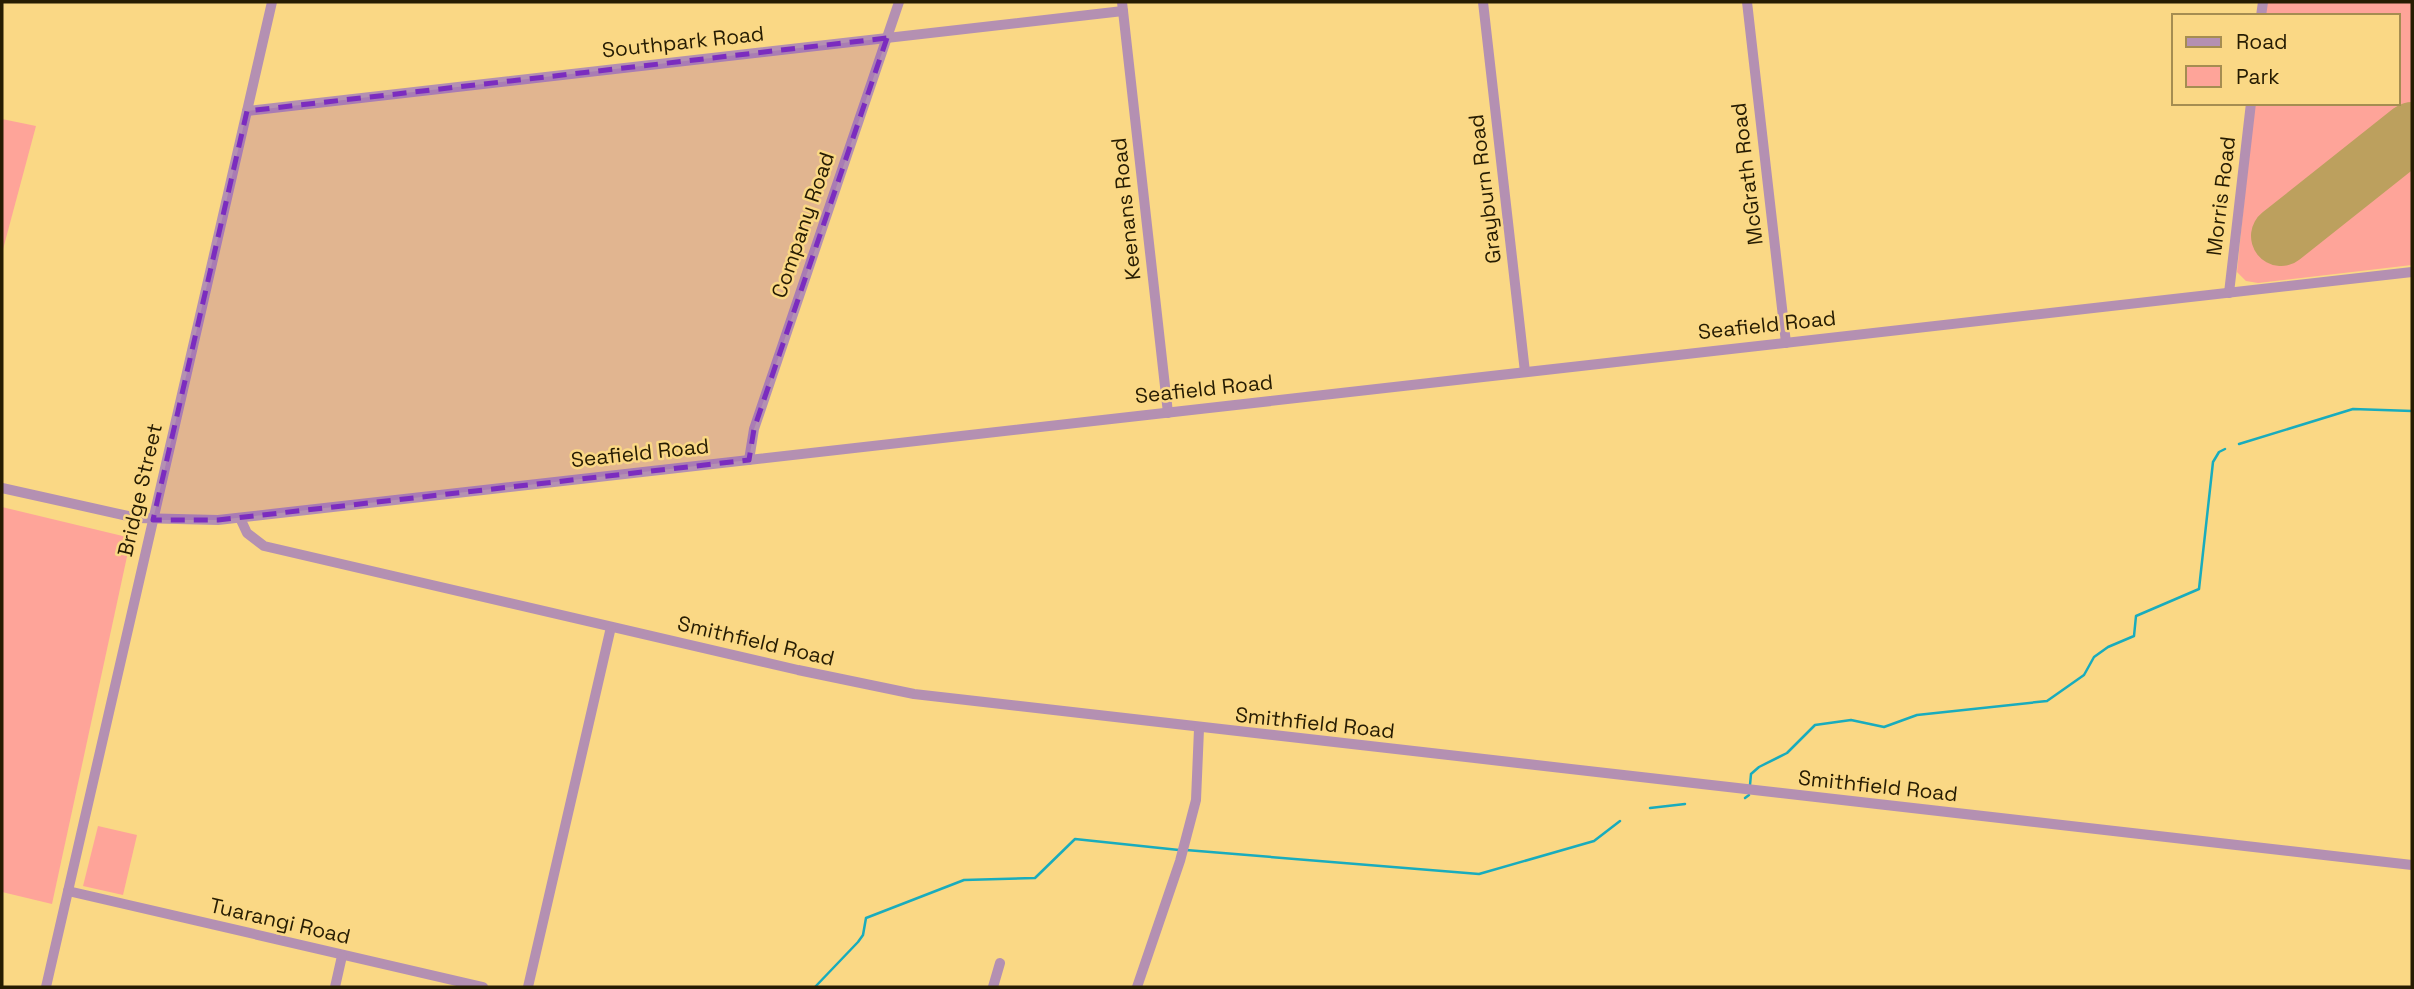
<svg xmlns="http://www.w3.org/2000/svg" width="2414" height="989" viewBox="0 0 2414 989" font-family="'Space Grotesk',sans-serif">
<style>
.green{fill:#fea499}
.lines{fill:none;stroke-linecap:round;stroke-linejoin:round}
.stream{stroke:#19acbd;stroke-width:2.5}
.runway{stroke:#bca05e;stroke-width:60}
.minor{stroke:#b490b2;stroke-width:10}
.marked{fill:#7b2cbf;fill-opacity:0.2;stroke:#7b2cbf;stroke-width:5;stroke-dasharray:14 9;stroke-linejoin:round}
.labels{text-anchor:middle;stroke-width:5;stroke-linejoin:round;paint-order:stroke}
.street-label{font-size:21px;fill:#261c02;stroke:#fad885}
</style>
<rect width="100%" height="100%" fill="#fad885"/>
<g class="green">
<polygon points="2266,2 2412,2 2412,265 2258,283 2246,281 2237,272 2254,103 2398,103 2398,16 2264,16"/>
<polygon points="2,119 36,126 2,253"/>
<polygon points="2,507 131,538 52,904 2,892"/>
<polygon points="98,826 137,835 123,895 83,886"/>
</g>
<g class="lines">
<g class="stream">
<polyline points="2239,444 2353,409 2412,411"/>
<polyline points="1750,785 1751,774 1759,767 1787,753 1815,725 1851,720 1884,727 1917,715 2047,701 2084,675 2094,657 2108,647 2134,636 2136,616 2199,589 2213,462 2219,452 2225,449"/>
<polyline points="1745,798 1749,795"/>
<polyline points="1650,808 1685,804"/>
<polyline points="1186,850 1479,874 1594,841 1620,821"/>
<polyline points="815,987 858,942 863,935 866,918 964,880 1035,878 1075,839 1179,850"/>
</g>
<polyline class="runway" points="2281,236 2412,132"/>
<g class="minor">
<polyline points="1122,2 1168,413"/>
<polyline points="1483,2 1525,372"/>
<polyline points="1747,2 1786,343"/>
<polyline points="2261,16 2263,2"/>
<polyline points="247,111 1123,11"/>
<polyline points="2229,293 2251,103"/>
<polyline points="749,460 754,429 899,2"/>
<polyline points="2,488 137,518 218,520 2412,272"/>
<polyline points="240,518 247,533 264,546 798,670 914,694 2412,865"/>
<polyline points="68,891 483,987"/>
<polyline points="46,987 272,2"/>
<polyline points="335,987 342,956"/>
<polyline points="528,987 611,627"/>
<polyline points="993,987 1000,963"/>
<polyline points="1137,987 1180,861 1196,800 1199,729"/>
</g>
</g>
<path class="marked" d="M887,38L754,429L749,460L218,520H153L247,111Z"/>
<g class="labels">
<g class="street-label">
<text transform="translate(683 42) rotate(-6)" y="7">Southpark Road</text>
<text transform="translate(1747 174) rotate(-97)" y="7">McGrath Road</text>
<text transform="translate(1485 189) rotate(-97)" y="7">Grayburn Road</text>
<text transform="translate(2221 196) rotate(-83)" y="7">Morris Road</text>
<text transform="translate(1126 209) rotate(-96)" y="7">Keenans Road</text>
<text transform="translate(803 225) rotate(-71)" y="7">Company Road</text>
<text transform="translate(1767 325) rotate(-6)" y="7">Seafield Road</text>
<text transform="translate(1204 389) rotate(-6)" y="7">Seafield Road</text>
<text transform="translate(640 453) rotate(-6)" y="7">Seafield Road</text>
<text transform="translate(140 490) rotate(-77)" y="7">Bridge Street</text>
<text transform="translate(756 641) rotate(13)" y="7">Smithfield Road</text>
<text transform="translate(1315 723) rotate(6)" y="7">Smithfield Road</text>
<text transform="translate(1878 786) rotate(6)" y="7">Smithfield Road</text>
<text transform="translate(280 921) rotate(13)" y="7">Tuarangi Road</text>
</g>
</g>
<rect width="2414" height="989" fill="none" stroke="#261c02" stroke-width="7"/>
<rect x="2172" y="14" width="228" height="91" fill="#fad885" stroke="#a58d51" stroke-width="2"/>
<rect x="2186" y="37" width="35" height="10" fill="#b490b2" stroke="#a58d51" stroke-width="2"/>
<text x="2236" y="49" font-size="21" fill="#261c02">Road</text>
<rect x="2186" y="66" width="35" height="21" fill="#fea499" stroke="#a58d51" stroke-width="2"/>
<text x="2236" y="84" font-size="21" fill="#261c02">Park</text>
</svg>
